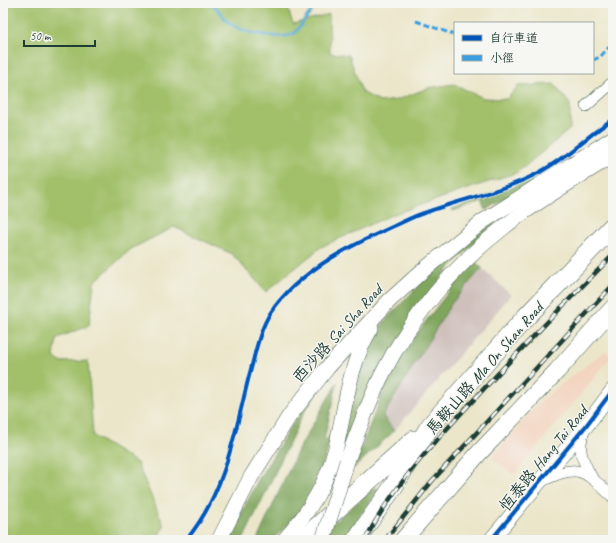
<svg xmlns="http://www.w3.org/2000/svg" width="616" height="543" viewBox="0 0 616 543" font-family="Caveat,'LXGW WenKai TC',sans-serif">
<style>
.built{fill:#f3d4bf}
.industrial{fill:#cfc0bb}
.green{fill:#a1c069;stroke:#607e4e}
.forest{fill:#80a65d;stroke:#507248}
.lines{fill:none;stroke-linecap:round;stroke-linejoin:round}
.stream{stroke:#50a9ce;stroke-width:3}
.street-casing{stroke:#3e564a;stroke-width:12}
.secondary-casing{stroke:#3e564a;stroke-width:16}
.primary-casing{stroke:#3e564a;stroke-width:18}
.highway-casing{stroke:#3e564a;stroke-width:20}
.street{stroke:#fff;stroke-width:11}
.secondary{stroke:#fff;stroke-width:15}
.primary{stroke:#fff;stroke-width:17}
.highway{stroke:#fff;stroke-width:19}
.rail-casing{stroke:#1f3d34;stroke-width:4.5}
.rail{stroke:#f6f6f2;stroke-width:3;stroke-dasharray:9;stroke-linecap:butt}
.secondary-bridge-casing{stroke:#3e564a;stroke-width:16;stroke-linecap:butt}
.secondary-bridge{stroke:#fff;stroke-width:15}
.quiet{stroke:#3c9ee2;stroke-width:3;stroke-dasharray:6 3;stroke-linecap:butt}
.cycleway-casing{stroke:#f6f6f2;stroke-width:6}
.cycleway{stroke:#0057b8;stroke-width:4}
.labels{text-anchor:middle;stroke-width:3;stroke-linejoin:round;paint-order:stroke}
.street-label{font-size:16px;fill:#1f3d34;stroke:#f6f6f2}
</style>
<rect width="100%" height="100%" fill="#f6f6f2"/>
<filter id="ink" filterUnits="userSpaceOnUse"><feTurbulence type="fractalNoise" baseFrequency=".025" numOctaves="2"/><feDisplacementMap in="SourceGraphic" scale="8" xChannelSelector="R" yChannelSelector="G"/><feConvolveMatrix kernelMatrix="1 2 1 2 8 2 1 2 1" color-interpolation-filters="sRGB"/></filter>
<filter id="wash" filterUnits="userSpaceOnUse"><feTurbulence type="fractalNoise" baseFrequency=".012" numOctaves="4" result="noise"/><feDisplacementMap in="SourceGraphic" scale="16" xChannelSelector="R" yChannelSelector="G"/><feGaussianBlur stdDeviation="0.9" result="paint"/><feColorMatrix in="noise" values="0 0 0 0 0 0 0 0 0 0 0 0 0 0 0 0 0 1.4 0 .05"/><feComposite in="paint" operator="in"/></filter>
<g filter="url(#wash)">
<rect width="100%" height="100%" fill="#ebe6c9"/>
<polygon class="built" points="605,351 612,356 514,475 492,458 532,410 555,389"/>
<polygon class="industrial" points="482,268 511,295 394,431 383,416 451,304"/>
<polygon class="green" points="3,3 286,3 293,24 329,14 330,53 349,55 362,92 380,102 397,100 428,88 454,84 483,98 507,99 518,86 554,84 570,104 570,129 518,172 391,215 321,247 266,292 232,254 174,227 131,249 94,282 89,326 57,338 54,357 60,362 88,361 93,436 137,463 164,526 156,540 3,540"/>
<g class="forest">
<polygon points="568,156 571,160 486,210 482,201 453,211 452,209 530,180"/>
<polygon points="493,223 494,225 452,265 422,301 333,483 325,492 349,403 369,345 380,327 392,313 445,259"/>
<path d="M474,261L482,268L451,304L383,416L394,431L354,468C365,439 375,409 389,380C411,337 443,298 474,261Z"/>
<polygon points="328,375 301,418 243,540 228,540 258,480 298,415"/>
<path d="M337,383L324,440L331,437C324,464 315,492 298,514C291,524 280,532 271,540H257L298,450Z"/>
<polygon points="375,487 379,490 342,540 313,540"/>
</g>
<g class="lines">
<path class="stream" d="M210,3C220,9 223,19 232,25C244,33 283,41 295,33L316,5L322,3"/>
</g>
</g>
<g filter="url(#ink)">
<g class="lines">
<g class="street-casing">
<g id="street">
<polyline points="586,106 613,82"/>
<path d="M584,430C577,451 582,459 592,478"/>
<path d="M542,481C580,462 584,471 613,497"/>
</g>
</g>
<g class="secondary-casing">
<g id="secondary">
<path d="M347,461C358,431 369,400 384,371C412,316 455,265 504,227C538,200 576,179 613,155"/>
<polyline points="219,540 251,477 290,415 328,367 389,301 420,273 482,222 613,138"/>
<path d="M284,540C308,514 326,485 335,451C346,408 348,366 371,328"/>
<polyline points="491,540 585,427 613,390"/>
</g>
</g>
<g class="primary-casing">
<polyline id="primary" points="403,540 478,454 557,371 613,308"/>
</g>
<g class="highway-casing">
<g id="highway">
<polyline points="305,540 317,527 414,440"/>
<polyline points="356,540 393,487 430,426 526,317 613,226"/>
</g>
</g>
<use href="#street" class="street"/>
<use href="#secondary" class="secondary"/>
<use href="#primary" class="primary"/>
<use href="#highway" class="highway"/>
<g class="rail-casing">
<g id="rail">
<path d="M365,540C391,490 428,449 466,408C514,356 563,305 613,255"/>
<polyline points="385,540 432,481 613,285"/>
</g>
</g>
<use href="#rail" class="rail"/>
<g class="secondary-bridge-casing">
<polyline id="secondary-bridge" points="323,540 347,461"/>
</g>
<use href="#secondary-bridge" class="secondary-bridge"/>
<g class="quiet">
<polyline points="416,21 455,35"/>
<polyline points="593,60 600,57 613,43"/>
</g>
<g class="cycleway-casing">
<g id="cycleway">
<path d="M186,540C225,494 235,432 249,376C255,355 259,330 271,312C300,270 350,246 394,226C405,221 416,215 427,212C460,200 496,193 528,178C560,164 584,138 613,119"/>
<polyline points="491,540 585,427 613,390"/>
</g>
</g>
<use href="#cycleway" class="cycleway"/>
</g>
</g>
<g class="labels">
<g class="street-label">
<text transform="translate(337 333) rotate(-48)" y="6">西沙路 Sai Sha Road</text>
<text transform="translate(484 368) rotate(-49)" y="6">馬鞍山路 Ma On Shan Road</text>
<text transform="translate(543 458) rotate(-51)" y="6">恆泰路 Hang Tai Road</text>
</g>
</g>
<rect width="616" height="543" fill="none" stroke="#f6f6f2" stroke-width="16"/>
<rect x="454" y="22" width="140" height="52" fill="#f6f6f2" stroke="#a0aca6"/>
<rect x="462" y="35" width="20" height="6" fill="#0057b8" stroke="#a0aca6"/>
<text x="490" y="42" font-size="12" fill="#1f3d34">自行車道</text>
<rect x="462" y="55" width="20" height="6" fill="#3c9ee2" stroke="#a0aca6"/>
<text x="490" y="62" font-size="12" fill="#1f3d34">小徑</text>
<path d="M24 40v6h71v-6" fill="none" stroke="#1f3d34" stroke-width="2"/>
<text x="30" y="40" font-size="12" fill="#1f3d34" stroke="#f6f6f2" stroke-width="3" paint-order="stroke">50 m</text>
</svg>
